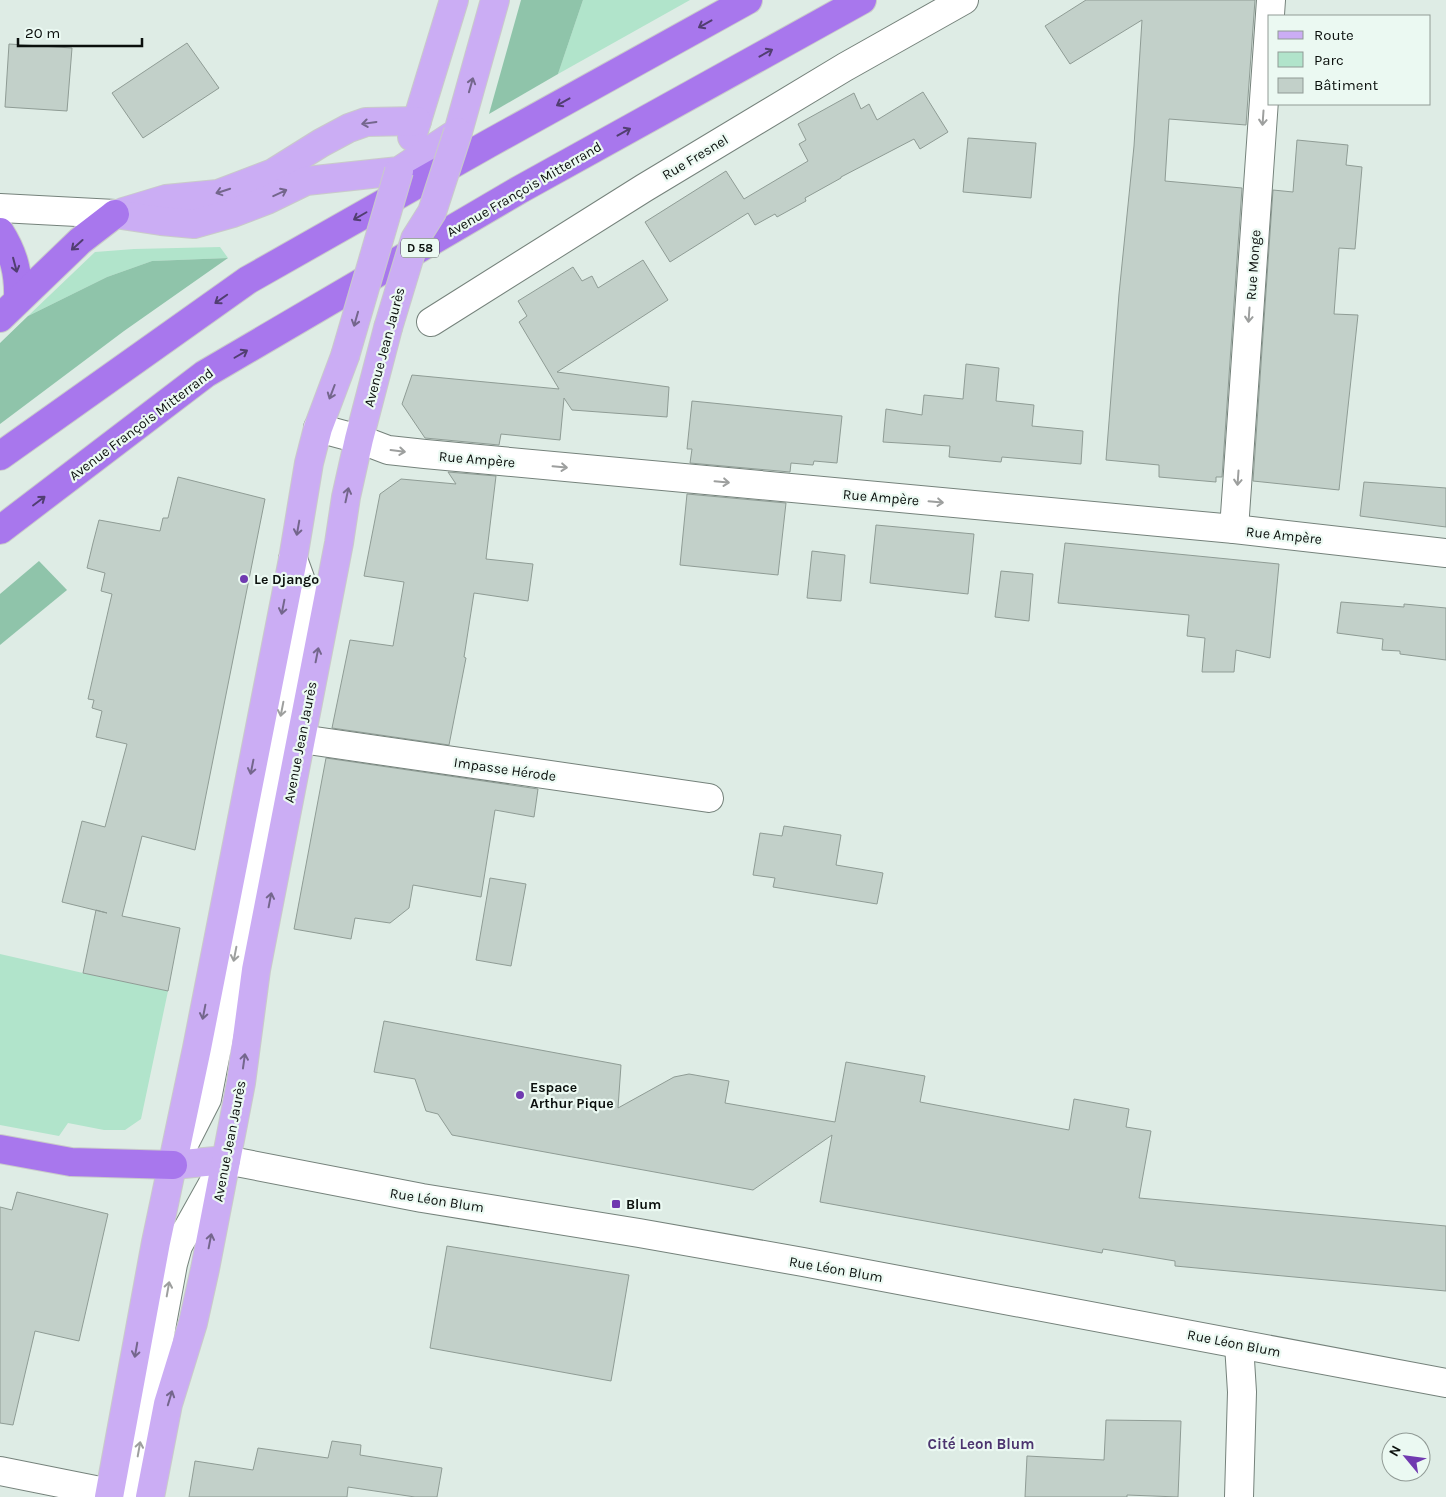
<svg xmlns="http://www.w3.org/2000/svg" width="1446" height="1497" viewBox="0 0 1446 1497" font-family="Karla,sans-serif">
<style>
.green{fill:#b1e4cb}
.forest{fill:#8fc4aa}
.building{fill:#c2d0c9;stroke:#8f9c95}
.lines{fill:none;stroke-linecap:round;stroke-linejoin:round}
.minor-casing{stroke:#75827b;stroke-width:30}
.major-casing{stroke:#c9caca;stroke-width:30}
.highway-casing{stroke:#c9caca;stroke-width:30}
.minor{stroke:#fff;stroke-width:28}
.major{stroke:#cbadf4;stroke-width:28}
.highway{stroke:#a877ed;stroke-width:28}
.major-bridge-casing{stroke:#c9caca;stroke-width:30;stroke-linecap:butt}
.major-bridge{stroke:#cbadf4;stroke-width:28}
.oneway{stroke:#513e71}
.oneway2{stroke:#74668c}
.oneway3{stroke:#9d9f9e}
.poi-dot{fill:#703ab0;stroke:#ebf9f2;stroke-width:2}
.labels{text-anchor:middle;stroke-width:4.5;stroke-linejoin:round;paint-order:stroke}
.shield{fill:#ebf9f2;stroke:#4e5551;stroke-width:1}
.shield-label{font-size:12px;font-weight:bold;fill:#0a0f0c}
.street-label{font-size:14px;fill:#0a0f0c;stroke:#ebf9f2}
.poi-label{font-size:14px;font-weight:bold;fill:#0a0f0c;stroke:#ebf9f2;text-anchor:start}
.neighbourhood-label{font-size:15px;font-weight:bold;fill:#4c346f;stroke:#ebf9f2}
</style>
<rect width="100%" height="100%" fill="#deece5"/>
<g class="green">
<polygon points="583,0 690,0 558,74"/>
<polygon points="220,247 228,258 152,261 107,277 28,316 95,252 134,249"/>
<polygon points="0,954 83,973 168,991 141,1119 125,1130 104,1130 68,1123 59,1136 0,1125"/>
</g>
<g class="forest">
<polygon points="521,0 583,0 558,74 489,114"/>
<polygon points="228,258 124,331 0,424 0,343 28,316 107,277 152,261"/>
<polygon points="39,561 67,590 0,645 0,594"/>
</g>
<g class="building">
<polygon points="1086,0 1255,0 1246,125 1169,119 1165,181 1242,188 1222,477 1216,477 1216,482 1159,477 1159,465 1106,460 1119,294 1134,146 1142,20 1070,64 1045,26"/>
<polygon points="187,43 219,88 143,138 112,93"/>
<polygon points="9,44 72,48 67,111 5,107"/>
<polygon points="923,92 948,132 920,149 914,139 841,177 841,178 805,198 806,201 777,217 775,214 755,225 748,213 670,262 645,222 726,171 744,199 808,161 799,144 806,140 798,124 854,93 861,109 869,104 877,120"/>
<polygon points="968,138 1036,143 1031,198 963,192"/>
<polygon points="1297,140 1348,145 1346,165 1362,167 1355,249 1339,248 1334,314 1358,315 1339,490 1253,481 1273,190 1293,192"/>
<polygon points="643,260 668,300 557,372 669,387 667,417 572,410 564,398 560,440 501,434 499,445 425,438 402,404 412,375 559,389 519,322 527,316 518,301 573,267 582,281 592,276 598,288"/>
<polygon points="966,364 999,368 996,401 1034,405 1032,426 1083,431 1081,464 1002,457 1001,462 949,457 950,446 883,442 886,409 922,415 924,395 963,399"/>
<polygon points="692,401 842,416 837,463 814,461 813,465 791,463 790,472 690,463 692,449 687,449"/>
<polygon points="448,472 496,476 486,559 533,564 528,601 474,593 464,657 466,658 449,745 332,728 350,640 393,646 404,582 364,576 380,494 401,479 456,484"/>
<polygon points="178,477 265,499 195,850 142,836 122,916 180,928 168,991 83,973 96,910 107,913 62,902 82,821 105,827 127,744 96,737 102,711 92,708 94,700 88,699 112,594 101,591 105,573 87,568 93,543 99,520 160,531 163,518 168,518"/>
<polygon points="1364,482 1446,488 1446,527 1360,516"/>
<polygon points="687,494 786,503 778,575 680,565"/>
<polygon points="876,525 974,534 968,594 870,583"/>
<polygon points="1065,543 1279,564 1270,658 1236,650 1234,672 1202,672 1205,638 1187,636 1189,615 1058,603"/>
<polygon points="812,551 845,555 841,601 807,598"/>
<polygon points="1001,571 1033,574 1029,621 995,617"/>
<polygon points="1341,602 1404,607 1404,604 1446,608 1446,660 1400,654 1400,651 1382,650 1383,639 1337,633"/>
<polygon points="326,758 538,789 534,817 495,810 481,897 413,885 409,908 390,923 355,918 351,939 294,929"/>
<polygon points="784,826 841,835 836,865 883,873 877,904 773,887 775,878 753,875 760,833 782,836"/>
<polygon points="490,878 526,884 511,966 476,960"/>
<polygon points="384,1021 621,1065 618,1108 674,1077 689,1074 729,1081 725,1103 835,1122 846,1062 925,1076 920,1102 1069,1130 1074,1099 1129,1109 1126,1127 1151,1131 1139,1198 1446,1226 1446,1291 1175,1266 1175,1261 1103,1249 1102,1253 820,1202 832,1135 753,1190 452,1135 438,1114 426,1111 415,1079 374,1072"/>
<polygon points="17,1192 108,1214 79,1341 35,1331 13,1425 0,1423 0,1207 12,1210"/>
<polygon points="447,1246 629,1275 611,1381 430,1348"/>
<polygon points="1106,1420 1181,1421 1178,1497 1127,1495 1127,1497 1025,1497 1027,1456 1104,1460"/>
<polygon points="332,1441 361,1445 360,1455 442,1468 437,1497 415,1497 348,1487 347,1497 189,1497 195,1461 253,1470 258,1448 328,1458"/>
</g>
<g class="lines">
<g class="minor-casing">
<g id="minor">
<polyline points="0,208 115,214"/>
<polyline points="431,322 644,188 845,67 964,0"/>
<polyline points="318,428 359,439 388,450 425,454 1234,529 1446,553"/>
<polyline points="1234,529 1271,0"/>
<polyline points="301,739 709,798"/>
<polyline points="179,1154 207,1099 305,592 293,559"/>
<polyline points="0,1471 110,1493"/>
<polyline points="130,1497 173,1264 178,1246 226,1160 422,1198 639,1233 803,1262 1446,1383"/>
<polyline points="1239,1497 1242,1392 1239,1344"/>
</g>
</g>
<g class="major-casing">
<g id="major">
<polyline points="412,137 454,0"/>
<polyline points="123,212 166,199 218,194 273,173 321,143 349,128 366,122 417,121"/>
<polyline points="115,214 161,221 194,224 233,213 267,200 306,181 399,171 458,132 495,0"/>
<polyline points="173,1165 226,1160"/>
<polyline points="109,1497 156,1242 197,1048 293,559 309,463 318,428 345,356"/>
<polyline points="150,1497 168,1404 193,1323 205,1269 241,1083 256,970 339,543 346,497 359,439 388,328"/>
</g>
</g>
<g class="highway-casing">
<g id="highway">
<path d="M0,232C14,254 19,274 18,300"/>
<polyline points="0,318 80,241 115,214"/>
<polyline points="0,456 248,280 488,144 748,0"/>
<polyline points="0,530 205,374 519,190 862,0"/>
<polyline points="0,1149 71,1162 173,1165"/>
</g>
</g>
<use href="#minor" class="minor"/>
<use href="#major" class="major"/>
<use href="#highway" class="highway"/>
<g class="major-bridge-casing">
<g id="major-bridge">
<polyline points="388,328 415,239 432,212 458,132"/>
<polyline points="345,356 399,171"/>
</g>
</g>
<use href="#major-bridge" class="major-bridge"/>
</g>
<defs><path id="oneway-shaft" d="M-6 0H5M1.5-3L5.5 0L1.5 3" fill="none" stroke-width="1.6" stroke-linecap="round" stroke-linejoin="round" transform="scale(1.25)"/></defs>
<g class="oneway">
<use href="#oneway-shaft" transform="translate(705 24) rotate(151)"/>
<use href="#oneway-shaft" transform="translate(766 53) rotate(-29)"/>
<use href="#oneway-shaft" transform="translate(563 102) rotate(151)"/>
<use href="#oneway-shaft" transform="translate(624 132) rotate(-29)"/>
<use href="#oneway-shaft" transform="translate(360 216) rotate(150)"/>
<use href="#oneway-shaft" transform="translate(77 245) rotate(138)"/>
<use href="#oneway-shaft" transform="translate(15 265) rotate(75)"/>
<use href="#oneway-shaft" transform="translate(221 299) rotate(145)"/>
<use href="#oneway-shaft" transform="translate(241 354) rotate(-30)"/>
<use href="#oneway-shaft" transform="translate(39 501) rotate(-37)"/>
</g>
<g class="oneway2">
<use href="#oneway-shaft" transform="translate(471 85) rotate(-74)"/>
<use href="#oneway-shaft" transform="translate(369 123) rotate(172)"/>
<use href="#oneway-shaft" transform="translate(223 191) rotate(162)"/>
<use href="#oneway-shaft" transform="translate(280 193) rotate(-25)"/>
<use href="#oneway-shaft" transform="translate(356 319) rotate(106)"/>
<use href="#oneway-shaft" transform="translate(332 392) rotate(111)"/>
<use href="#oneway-shaft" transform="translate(347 495) rotate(-78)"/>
<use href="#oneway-shaft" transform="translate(298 528) rotate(100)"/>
<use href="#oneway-shaft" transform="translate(283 607) rotate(101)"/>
<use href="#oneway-shaft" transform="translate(317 655) rotate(-79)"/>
<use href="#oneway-shaft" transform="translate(252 767) rotate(101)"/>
<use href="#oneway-shaft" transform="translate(270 900) rotate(-79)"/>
<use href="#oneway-shaft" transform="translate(204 1012) rotate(101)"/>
<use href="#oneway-shaft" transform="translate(244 1061) rotate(-82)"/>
<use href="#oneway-shaft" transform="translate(210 1241) rotate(-79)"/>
<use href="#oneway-shaft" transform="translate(136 1350) rotate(100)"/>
<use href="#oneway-shaft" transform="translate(170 1398) rotate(-73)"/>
</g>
<g class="oneway3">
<use href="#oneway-shaft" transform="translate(1263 118) rotate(94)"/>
<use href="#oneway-shaft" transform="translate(1249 315) rotate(94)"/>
<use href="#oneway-shaft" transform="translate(398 451) rotate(7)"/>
<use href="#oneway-shaft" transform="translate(560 467) rotate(5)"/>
<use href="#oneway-shaft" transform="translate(1238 478) rotate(94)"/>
<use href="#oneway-shaft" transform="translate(722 482) rotate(5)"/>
<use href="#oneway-shaft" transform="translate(936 502) rotate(5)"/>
<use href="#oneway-shaft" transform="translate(282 709) rotate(101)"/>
<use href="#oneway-shaft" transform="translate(235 954) rotate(101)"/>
<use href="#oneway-shaft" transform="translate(168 1289) rotate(-80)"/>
<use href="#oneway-shaft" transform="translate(139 1449) rotate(-80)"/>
</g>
<g class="poi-dot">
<circle cx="244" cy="579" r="5"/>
<circle cx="520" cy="1095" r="5"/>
<rect x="611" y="1199" width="10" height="10" rx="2.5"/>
</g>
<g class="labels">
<rect class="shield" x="401" y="238.5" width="38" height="19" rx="4"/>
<g class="shield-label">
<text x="420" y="252">D 58</text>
</g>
<g class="street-label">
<text transform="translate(695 157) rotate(-31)" y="5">Rue Fresnel</text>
<text transform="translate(524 189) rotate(-30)" y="5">Avenue François Mitterrand</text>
<text transform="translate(1253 265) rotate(-86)" y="5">Rue Monge</text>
<text transform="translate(384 347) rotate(-75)" y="5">Avenue Jean Jaurès</text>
<text transform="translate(141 424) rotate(-37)" y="5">Avenue François Mitterrand</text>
<text transform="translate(477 459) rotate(5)" y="5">Rue Ampère</text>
<text transform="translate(881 497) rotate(5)" y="5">Rue Ampère</text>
<text transform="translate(1284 535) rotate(6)" y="5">Rue Ampère</text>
<text transform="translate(300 742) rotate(-79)" y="5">Avenue Jean Jaurès</text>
<text transform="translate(505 769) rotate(8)" y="5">Impasse Hérode</text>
<text transform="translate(229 1141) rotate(-79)" y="5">Avenue Jean Jaurès</text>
<text transform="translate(437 1200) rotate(9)" y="5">Rue Léon Blum</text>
<text transform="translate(836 1269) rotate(10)" y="5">Rue Léon Blum</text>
<text transform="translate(1234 1343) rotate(11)" y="5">Rue Léon Blum</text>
</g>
<g class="poi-label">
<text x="254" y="584">Le Django</text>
<text x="530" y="1092">Espace<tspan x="530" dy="16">Arthur Pique</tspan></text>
<text x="626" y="1209">Blum</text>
</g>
<g class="neighbourhood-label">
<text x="981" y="1449">Cité Leon Blum</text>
</g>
</g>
<rect x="1268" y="15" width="162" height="90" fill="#ebf9f2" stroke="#919b96"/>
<rect x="1278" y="31" width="25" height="8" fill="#cbadf4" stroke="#919b96"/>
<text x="1314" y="40" font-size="15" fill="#0a0f0c">Route</text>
<rect x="1278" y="52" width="25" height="15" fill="#b1e4cb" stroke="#919b96"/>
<text x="1314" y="65" font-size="15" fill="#0a0f0c">Parc</text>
<rect x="1278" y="78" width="25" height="15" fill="#c2d0c9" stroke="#919b96"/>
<text x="1314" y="90" font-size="15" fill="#0a0f0c">Bâtiment</text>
<g transform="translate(1406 1457) rotate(299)"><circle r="24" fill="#ebf9f2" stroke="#919b96"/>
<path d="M0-4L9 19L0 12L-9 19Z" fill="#703ab0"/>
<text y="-8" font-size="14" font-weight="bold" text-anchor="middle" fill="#0a0f0c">N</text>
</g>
<path d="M18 38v8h124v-8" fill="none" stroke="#0a0f0c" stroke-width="2.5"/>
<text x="25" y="38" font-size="15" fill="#0a0f0c" stroke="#ebf9f2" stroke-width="4" paint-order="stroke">20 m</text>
</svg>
